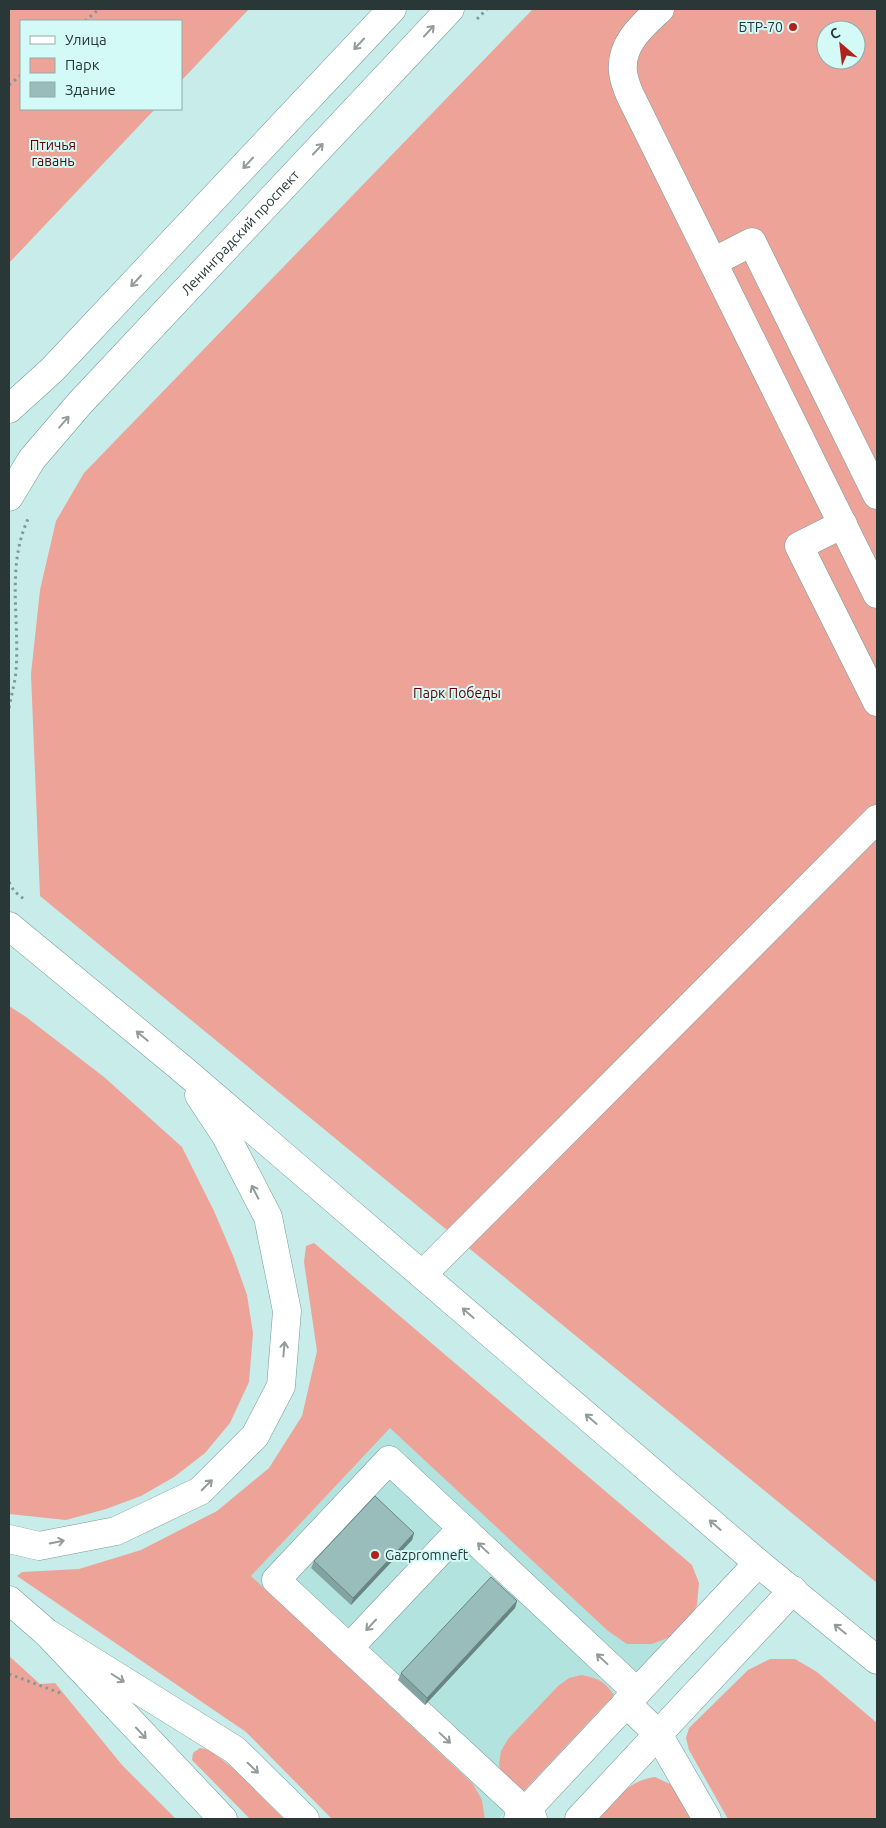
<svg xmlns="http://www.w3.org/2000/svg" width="886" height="1828" viewBox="0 0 886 1828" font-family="Ubuntu,sans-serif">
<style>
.built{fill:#b3e3df}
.green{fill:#eea399;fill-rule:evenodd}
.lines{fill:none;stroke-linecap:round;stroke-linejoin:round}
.minor-casing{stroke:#779b98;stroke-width:29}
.major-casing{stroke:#779b98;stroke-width:29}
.path{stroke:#7f9a98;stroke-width:3;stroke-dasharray:2.5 4;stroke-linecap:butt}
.minor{stroke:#fff;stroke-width:28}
.major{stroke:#fff;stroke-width:28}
.wall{fill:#83a3a0}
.shaded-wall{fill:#6a8482}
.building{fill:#98bdba;stroke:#6a8482}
.oneway{stroke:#949c9a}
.poi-dot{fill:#b2221d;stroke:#d4faf7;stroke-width:2}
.labels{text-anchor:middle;stroke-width:4;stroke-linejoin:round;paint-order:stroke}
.poi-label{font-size:14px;fill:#293836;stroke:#d4faf7;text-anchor:end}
.park-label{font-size:14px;fill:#5c0000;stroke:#d4faf7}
.street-label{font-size:14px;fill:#293836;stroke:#d4faf7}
</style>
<rect width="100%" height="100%" fill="#c7ece9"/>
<polygon class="built" points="390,1427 608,1631 673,1636 614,1695 498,1819 485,1819 482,1800 251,1576"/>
<g class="green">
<polygon points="9,9 249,9 181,81 181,21 21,21 21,109 155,109 9,263"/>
<path d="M533,9H877V1583L40,896L31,674L40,590L56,521L84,473ZM826,30H856V60H826Z"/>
<polygon points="9,1006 26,1017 104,1077 182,1147 214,1211 234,1258 247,1295 253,1333 249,1382 230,1423 205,1453 174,1477 141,1496 106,1509 66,1520 9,1514"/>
<polygon points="314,1243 692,1565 699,1583 697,1605 688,1622 673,1636 652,1644 627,1644 608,1631 390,1428 251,1576 473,1784 482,1800 485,1819 332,1819 246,1732 17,1576 22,1572 79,1569 141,1550 217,1511 269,1468 302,1416 317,1351 304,1262 306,1246"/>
<polygon points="9,1656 40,1684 55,1683 122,1765 176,1819 9,1819"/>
<polygon points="770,1659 795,1659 817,1672 877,1723 877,1819 728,1819 689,1750 686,1738 689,1728 748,1670"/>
<path d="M581,1675C598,1678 604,1681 614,1695L521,1794L502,1777L499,1764L501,1751L508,1739L558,1686L569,1678Z"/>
<polygon points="200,1748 210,1750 234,1769 284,1819 250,1819 192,1760 193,1753"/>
<path d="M655,1777L670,1784L695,1819H597C615,1800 627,1781 655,1777Z"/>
</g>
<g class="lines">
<g class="minor-casing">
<g id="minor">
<path d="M660,9C642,26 620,44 623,72C624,80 627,88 630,95L877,594"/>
<polyline points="713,262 752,242 877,495"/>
<polyline points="843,524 799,546 877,702"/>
<polyline points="423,1274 877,819"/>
<polyline points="349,1648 276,1580 389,1460 462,1528"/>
<polyline points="626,1703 658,1734 707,1819"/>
<polyline points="518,1819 758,1563"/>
<polyline points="533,1819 349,1648 462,1528 637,1692"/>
<polyline points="579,1819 793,1590"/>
</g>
</g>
<g class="major-casing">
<g id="major">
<polyline points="9,409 52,370 392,9"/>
<path id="s1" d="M9,497L32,459L80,403L450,9"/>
<polyline points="9,926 180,1067 758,1563 877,1660"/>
<polyline points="9,1539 39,1546 116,1531 200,1491 255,1436 281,1386 287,1311 268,1217 226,1136 199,1095"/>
<polyline points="9,1600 47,1633 223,1819"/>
<polyline points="47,1633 235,1750 305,1819"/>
</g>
</g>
<g class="path">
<polyline points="477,19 487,9"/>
<polyline points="85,21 99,9"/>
<polyline points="9,85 21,75"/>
<path d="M9,708C11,696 15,683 16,671C20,620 6,567 28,519"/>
<polyline points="9,882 14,891 25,900"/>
<polyline points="9,1674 63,1694"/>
</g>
<use href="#minor" class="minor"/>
<use href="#major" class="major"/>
</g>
<g class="wall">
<polygon points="414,1533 412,1540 351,1605 311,1568 314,1561"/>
<polygon points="517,1601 515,1608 425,1705 398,1680 401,1673"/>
</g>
<g class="shaded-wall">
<polygon points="414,1533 412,1540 351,1605 353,1598"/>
<polygon points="517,1601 515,1608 425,1705 427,1698"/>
</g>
<g class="building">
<polygon points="375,1496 414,1533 353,1598 314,1561"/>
<polygon points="491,1577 517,1601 427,1698 401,1673"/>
</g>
<defs><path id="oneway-shaft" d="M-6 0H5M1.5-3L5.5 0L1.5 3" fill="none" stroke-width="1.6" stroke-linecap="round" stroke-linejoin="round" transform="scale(1.25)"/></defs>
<g class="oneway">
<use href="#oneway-shaft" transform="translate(429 31) rotate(-47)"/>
<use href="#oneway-shaft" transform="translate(359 44) rotate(133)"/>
<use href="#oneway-shaft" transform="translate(318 149) rotate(-47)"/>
<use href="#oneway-shaft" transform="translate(248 163) rotate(133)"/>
<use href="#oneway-shaft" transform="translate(136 281) rotate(133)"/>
<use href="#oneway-shaft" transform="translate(64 422) rotate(-49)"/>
<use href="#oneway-shaft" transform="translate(142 1036) rotate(-140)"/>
<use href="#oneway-shaft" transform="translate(255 1192) rotate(-117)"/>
<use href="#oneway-shaft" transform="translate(468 1313) rotate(-139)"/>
<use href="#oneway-shaft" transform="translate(284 1349) rotate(-85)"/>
<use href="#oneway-shaft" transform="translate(591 1419) rotate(-139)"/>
<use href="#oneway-shaft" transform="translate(207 1485) rotate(-45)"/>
<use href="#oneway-shaft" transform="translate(715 1525) rotate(-139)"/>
<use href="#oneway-shaft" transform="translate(57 1542) rotate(-11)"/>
<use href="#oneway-shaft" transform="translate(483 1548) rotate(-137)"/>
<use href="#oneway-shaft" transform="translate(371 1625) rotate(133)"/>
<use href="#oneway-shaft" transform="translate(840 1629) rotate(-141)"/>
<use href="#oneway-shaft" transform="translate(602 1659) rotate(-137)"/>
<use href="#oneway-shaft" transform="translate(118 1678) rotate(32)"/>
<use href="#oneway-shaft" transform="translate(141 1733) rotate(47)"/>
<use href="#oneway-shaft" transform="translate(445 1738) rotate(43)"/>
<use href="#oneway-shaft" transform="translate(253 1768) rotate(44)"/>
</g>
<g class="poi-dot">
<circle cx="793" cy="27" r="5"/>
<circle cx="375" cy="1555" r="5"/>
</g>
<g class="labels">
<g class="poi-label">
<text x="783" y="32">БТР-70</text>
<text x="385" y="1560" text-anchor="start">Gazpromneft</text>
</g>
<g class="park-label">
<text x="53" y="150">Птичья<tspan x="53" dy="16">гавань</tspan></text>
<text x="457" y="698">Парк Победы</text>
</g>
<g class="street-label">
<text dy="5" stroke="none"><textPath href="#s1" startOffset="352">Ленинградский проспект</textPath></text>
</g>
</g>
<rect width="886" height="1828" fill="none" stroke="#293836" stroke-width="20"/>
<rect x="20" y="20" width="162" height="90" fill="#d4faf7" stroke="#90acaa"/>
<rect x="30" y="36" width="25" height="8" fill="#ffffff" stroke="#90acaa"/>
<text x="65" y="45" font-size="15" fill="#293836">Улица</text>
<rect x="30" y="58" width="25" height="15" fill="#eea399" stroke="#90acaa"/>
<text x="65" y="70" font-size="15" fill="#293836">Парк</text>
<rect x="30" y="82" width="25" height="15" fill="#98bdba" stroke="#90acaa"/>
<text x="65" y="95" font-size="15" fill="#293836">Здание</text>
<g transform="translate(841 45) rotate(332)"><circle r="24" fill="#d4faf7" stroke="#90acaa"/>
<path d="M0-4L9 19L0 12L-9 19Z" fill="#b2221d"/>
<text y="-8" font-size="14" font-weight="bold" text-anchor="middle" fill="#293836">С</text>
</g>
</svg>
